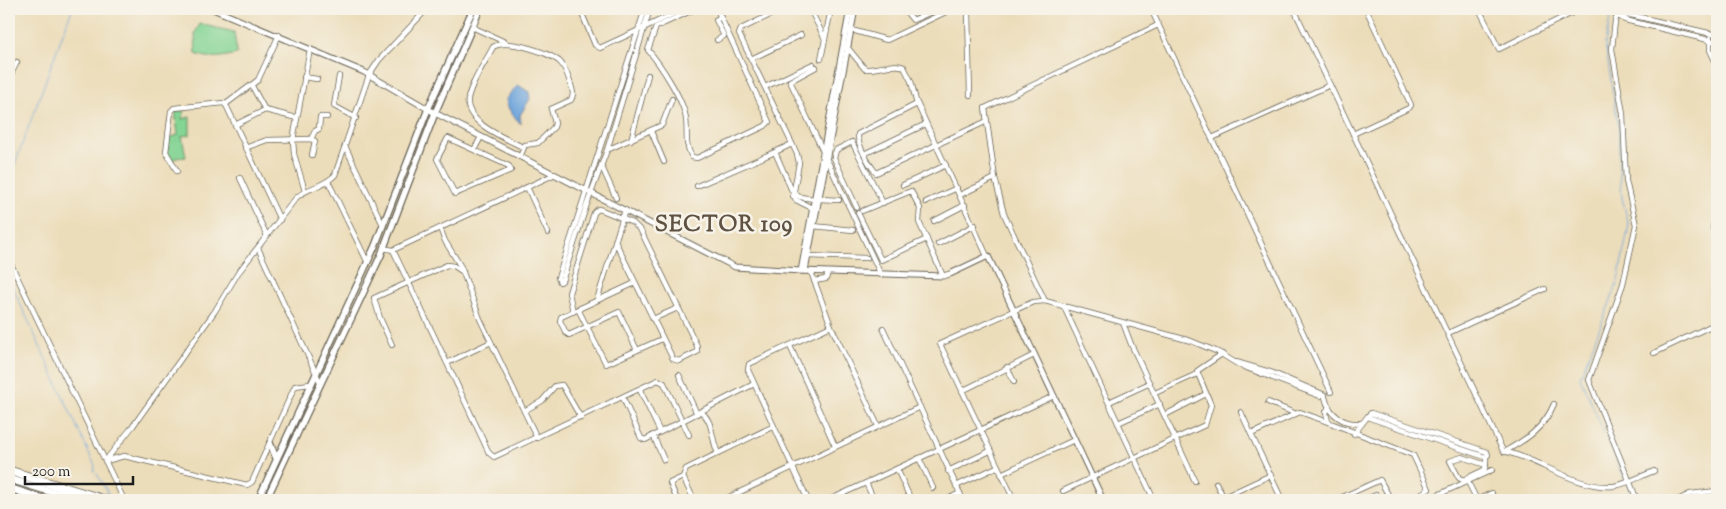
<svg xmlns="http://www.w3.org/2000/svg" width="1726" height="509" viewBox="0 0 1726 509" font-family="'Sorts Mill Goudy',serif">
<style>
.green{fill:#84d494;stroke:#507858}
.water{fill:#6ea4db;stroke:#45607c}
.lines{fill:none;stroke-linecap:round;stroke-linejoin:round}
.stream{stroke:#6ea4db;stroke-width:1}
.minor-casing{stroke:#656053;stroke-width:6}
.tertiary-casing{stroke:#656053;stroke-width:7}
.secondary-casing{stroke:#656053;stroke-width:8}
.trunk-casing{stroke:#656053;stroke-width:9}
.minor{stroke:#fff;stroke-width:4.5}
.tertiary{stroke:#fff;stroke-width:5}
.secondary{stroke:#fff;stroke-width:5.5}
.trunk{stroke:#fff;stroke-width:7}
.labels{text-anchor:middle;stroke-width:5;stroke-linejoin:round;paint-order:stroke}
.district-label{font-size:22px;font-weight:bold;letter-spacing:1px;fill:#5f5243;stroke:#f7f3e8}
</style>
<rect width="100%" height="100%" fill="#f7f3e8"/>
<filter id="ink" filterUnits="userSpaceOnUse"><feTurbulence type="fractalNoise" baseFrequency=".02" numOctaves="2"/><feDisplacementMap in="SourceGraphic" scale="10" xChannelSelector="R" yChannelSelector="G"/><feConvolveMatrix kernelMatrix="1 2 1 2 8 2 1 2 1" color-interpolation-filters="sRGB"/></filter>
<filter id="wash" filterUnits="userSpaceOnUse"><feTurbulence type="fractalNoise" baseFrequency=".0096" numOctaves="4" result="noise"/><feDisplacementMap in="SourceGraphic" scale="20" xChannelSelector="R" yChannelSelector="G"/><feGaussianBlur stdDeviation="1.12" result="paint"/><feColorMatrix in="noise" values="0 0 0 0 0 0 0 0 0 0 0 0 0 0 0 0 0 1.4 0 .05"/><feComposite in="paint" operator="in"/></filter>
<g filter="url(#wash)">
<rect width="100%" height="100%" fill="#ecddba"/>
<g class="green">
<path d="M200,24L234,32L237,54C223,57 210,60 196,54L195,33Z"/>
<polygon points="175,111 185,111 182,119 190,117 190,135 182,136 186,157 175,158 173,162 168,155 168,138 178,135"/>
</g>
<path class="water" d="M518,85L529,92L530,99L520,115L521,124C514,116 507,110 506,99Z"/>
<g class="lines">
<g class="stream">
<polyline points="1614,9 1611,15 1605,43 1619,130 1619,167 1622,198 1629,225 1617,285 1580,377 1624,478"/>
<polyline points="9,180 72,9"/>
<polyline points="9,279 95,466 94,471"/>
<polyline points="97,474 110,497"/>
<polyline points="1627,485 1633,500"/>
</g>
</g>
</g>
<g filter="url(#ink)">
<g class="lines">
<g class="minor-casing">
<g id="minor">
<polyline points="580,9 595,45 600,48 684,9"/>
<polyline points="645,9 558,278 560,282 562,281 586,207 607,150 650,9"/>
<path d="M695,9L656,27L648,50C660,64 684,100 686,119C688,133 684,144 692,157L697,158L765,126L769,122L717,9"/>
<polyline points="769,9 772,14 741,29 739,34 797,154 799,163 793,196"/>
<polyline points="810,9 825,39"/>
<polyline points="904,9 913,20 938,9"/>
<polyline points="964,9 968,12 970,95"/>
<polyline points="1151,9 1331,392"/>
<path d="M1294,9L1503,451C1538,458 1577,490 1614,486C1627,484 1641,476 1654,471"/>
<polyline points="1479,9 1499,49 1580,9"/>
<polyline points="1620,9 1615,21 1612,49 1623,114 1626,181 1636,225 1623,284 1589,380 1637,500"/>
<polyline points="669,12 670,9"/>
<polyline points="772,14 782,9"/>
<polyline points="1617,15 1625,20 1717,42"/>
<polyline points="1621,16 1631,15 1717,35"/>
<polyline points="472,27 505,42"/>
<polyline points="848,29 887,40 952,9"/>
<polyline points="1710,38 1710,50 1717,65"/>
<polyline points="717,40 724,36 716,20 720,17"/>
<path d="M847,47L865,69C877,70 893,62 904,67L911,81L916,101L987,256"/>
<polyline points="751,59 801,35"/>
<polyline points="821,59 831,9"/>
<polyline points="816,67 790,81 881,275"/>
<polyline points="339,76 334,106 356,118"/>
<polyline points="304,77 317,79"/>
<polyline points="9,78 17,62"/>
<polyline points="252,86 265,110 297,118"/>
<polyline points="765,87 813,64"/>
<polyline points="226,104 258,80 279,35"/>
<path d="M917,104L858,134C857,145 869,164 876,173L985,122"/>
<polyline points="235,125 265,110"/>
<polyline points="1717,129 1717,134"/>
<polyline points="651,131 664,162"/>
<polyline points="1353,134 1409,108 1411,105 1366,9"/>
<polyline points="1212,138 1330,85"/>
<polyline points="311,139 315,131 319,129 320,117 327,117"/>
<polyline points="631,140 648,75"/>
<polyline points="245,148 267,140 311,139 315,141 312,155"/>
<polyline points="346,148 383,225"/>
<polyline points="474,150 448,138 437,159 455,194 511,170 509,166 474,150 481,137"/>
<polyline points="607,150 662,125 672,99"/>
<polyline points="775,152 792,144"/>
<polyline points="864,154 926,124"/>
<path d="M520,157L525,145L538,143L554,127L555,123L551,109L571,100C574,95 573,91 571,85C568,77 566,67 559,61C547,52 506,38 493,47C486,61 470,84 468,99C464,123 507,139 523,147"/>
<polyline points="601,165 616,198"/>
<polyline points="177,171 166,152 171,111 174,108 224,103 227,107 280,220"/>
<polyline points="240,178 267,236"/>
<polyline points="328,181 367,261"/>
<polyline points="903,185 946,165"/>
<polyline points="697,186 775,152 796,200 812,208"/>
<polyline points="527,187 548,233"/>
<polyline points="305,191 294,154 293,140 310,49"/>
<polyline points="794,193 800,197 814,199"/>
<polyline points="960,195 995,178"/>
<polyline points="819,199 839,200"/>
<polyline points="926,202 957,188"/>
<polyline points="857,208 834,158 836,150 852,142 883,203"/>
<polyline points="862,211 911,191 920,208 919,222 943,276"/>
<polyline points="858,213 881,260 927,239"/>
<polyline points="1717,217 1715,217 1713,228 1717,237"/>
<polyline points="934,221 965,205"/>
<polyline points="813,226 853,230"/>
<polyline points="440,228 445,241 461,267 480,319 537,438"/>
<polyline points="938,244 975,225"/>
<polyline points="258,248 320,382"/>
<polyline points="383,248 393,250 553,175"/>
<polyline points="393,250 447,363 491,342"/>
<polyline points="807,256 867,258"/>
<polyline points="9,260 124,500"/>
<polyline points="811,272 831,326"/>
<polyline points="814,281 826,279 828,272"/>
<polyline points="635,283 561,317 560,321 566,333 569,335 619,312 637,350"/>
<polyline points="597,300 625,210"/>
<polyline points="1045,301 1004,214 995,178 985,108 1158,25"/>
<polyline points="1064,307 1154,500"/>
<polyline points="578,309 606,364 662,339"/>
<polyline points="573,312 569,293 594,213 598,209 602,210 633,223 641,231 697,346 697,352 679,361 673,359 615,241"/>
<polyline points="653,319 678,308"/>
<polyline points="1123,323 1131,344 1195,481"/>
<polyline points="883,328 963,500"/>
<polyline points="1448,333 1545,289"/>
<polyline points="392,345 380,318 374,298 447,265 454,266 463,272"/>
<polyline points="790,346 835,446"/>
<polyline points="1654,353 1717,323"/>
<polyline points="1236,362 1273,373 1325,395"/>
<polyline points="447,363 489,453 494,457 658,380 664,383 689,435"/>
<polyline points="1007,367 1014,382"/>
<polyline points="679,375 697,414"/>
<polyline points="640,390 660,432"/>
<polyline points="962,391 1034,355"/>
<polyline points="1155,393 1197,374"/>
<path d="M1325,397C1329,415 1344,425 1362,423"/>
<polyline points="623,398 641,438 645,440 754,384"/>
<polyline points="1109,402 1150,383"/>
<polyline points="1268,402 1294,413"/>
<polyline points="1329,407 1326,412 1328,422 1413,455 1429,489 1410,500"/>
<polyline points="524,411 542,401 555,386 562,385 581,418"/>
<path d="M701,412C714,421 711,440 718,453"/>
<polyline points="1241,412 1251,434"/>
<polygon points="1371,413 1487,452 1488,455 1485,457 1370,418 1368,416"/>
<polyline points="1165,415 1206,394"/>
<polyline points="1118,423 1160,404"/>
<polyline points="1354,434 1368,416"/>
<polyline points="653,435 664,460"/>
<path d="M1504,452C1527,439 1544,428 1554,404"/>
<polyline points="919,458 933,488"/>
<path d="M105,461L133,426L215,311L238,273L296,198C307,187 324,187 335,175L369,75L379,60L427,9"/>
<polyline points="106,461 124,456 247,485 252,482 295,386 310,384"/>
<path d="M1486,465L1462,457L1450,461L1459,478L1463,480L1484,470C1487,466 1486,461 1486,457"/>
<polyline points="897,469 911,500"/>
<polyline points="948,471 990,451"/>
<polyline points="1001,474 1074,440"/>
<polyline points="1468,482 1477,500"/>
<polyline points="866,483 874,500"/>
<polyline points="1216,483 1225,500"/>
<polyline points="956,486 997,467"/>
<polyline points="1063,491 1205,425 1211,405 1197,371 1222,354"/>
<polyline points="1224,497 1271,475"/>
<polyline points="677,500 670,483 683,477"/>
<polyline points="694,500 683,477 686,469 774,426"/>
<polyline points="723,500 920,407"/>
<polyline points="808,500 748,370 749,364 831,326 878,426"/>
<polyline points="829,500 1054,396"/>
<polyline points="946,500 960,493"/>
<polyline points="1014,500 940,344 1033,302 1045,301 1191,341 1218,352 1239,365 1320,396"/>
<polyline points="1282,500 1251,434 1300,412 1328,422"/>
<polyline points="1336,500 1380,480 1391,500"/>
<polyline points="1364,500 1376,495"/>
<polyline points="1427,500 1492,470"/>
<polyline points="1477,500 1492,493"/>
<polyline points="1678,500 1690,494 1717,491"/>
</g>
</g>
<g class="tertiary-casing">
<g id="tertiary">
<polyline points="213,9 364,72 435,113 735,267 801,271 943,276 950,274 988,256 1103,500"/>
<polyline points="801,271 850,9"/>
<polyline points="805,271 855,9"/>
<polyline points="9,469 111,500"/>
</g>
</g>
<g class="secondary-casing">
<g id="secondary">
<polyline points="270,443 276,458"/>
<polyline points="9,472 95,500"/>
<polyline points="9,498 16,500"/>
<polyline points="258,500 375,246 428,109 473,9"/>
<polyline points="266,500 381,255 435,113 480,9"/>
</g>
</g>
<g class="trunk-casing">
<g id="trunk">
<polyline points="9,479 78,500"/>
<polyline points="9,488 46,500"/>
</g>
</g>
<use href="#minor" class="minor"/>
<use href="#tertiary" class="tertiary"/>
<use href="#secondary" class="secondary"/>
<use href="#trunk" class="trunk"/>
</g>
</g>
<g class="labels">
<g class="district-label">
<text x="724" y="231">SECTOR 109</text>
</g>
</g>
<rect width="1726" height="509" fill="none" stroke="#f7f3e8" stroke-width="30"/>
<path d="M25 476v8h108v-8" fill="none" stroke="#1c1c1c" stroke-width="2.5"/>
<text x="32" y="476" font-size="15" fill="#1c1c1c" stroke="#f7f3e8" stroke-width="4" paint-order="stroke">200 m</text>
</svg>
